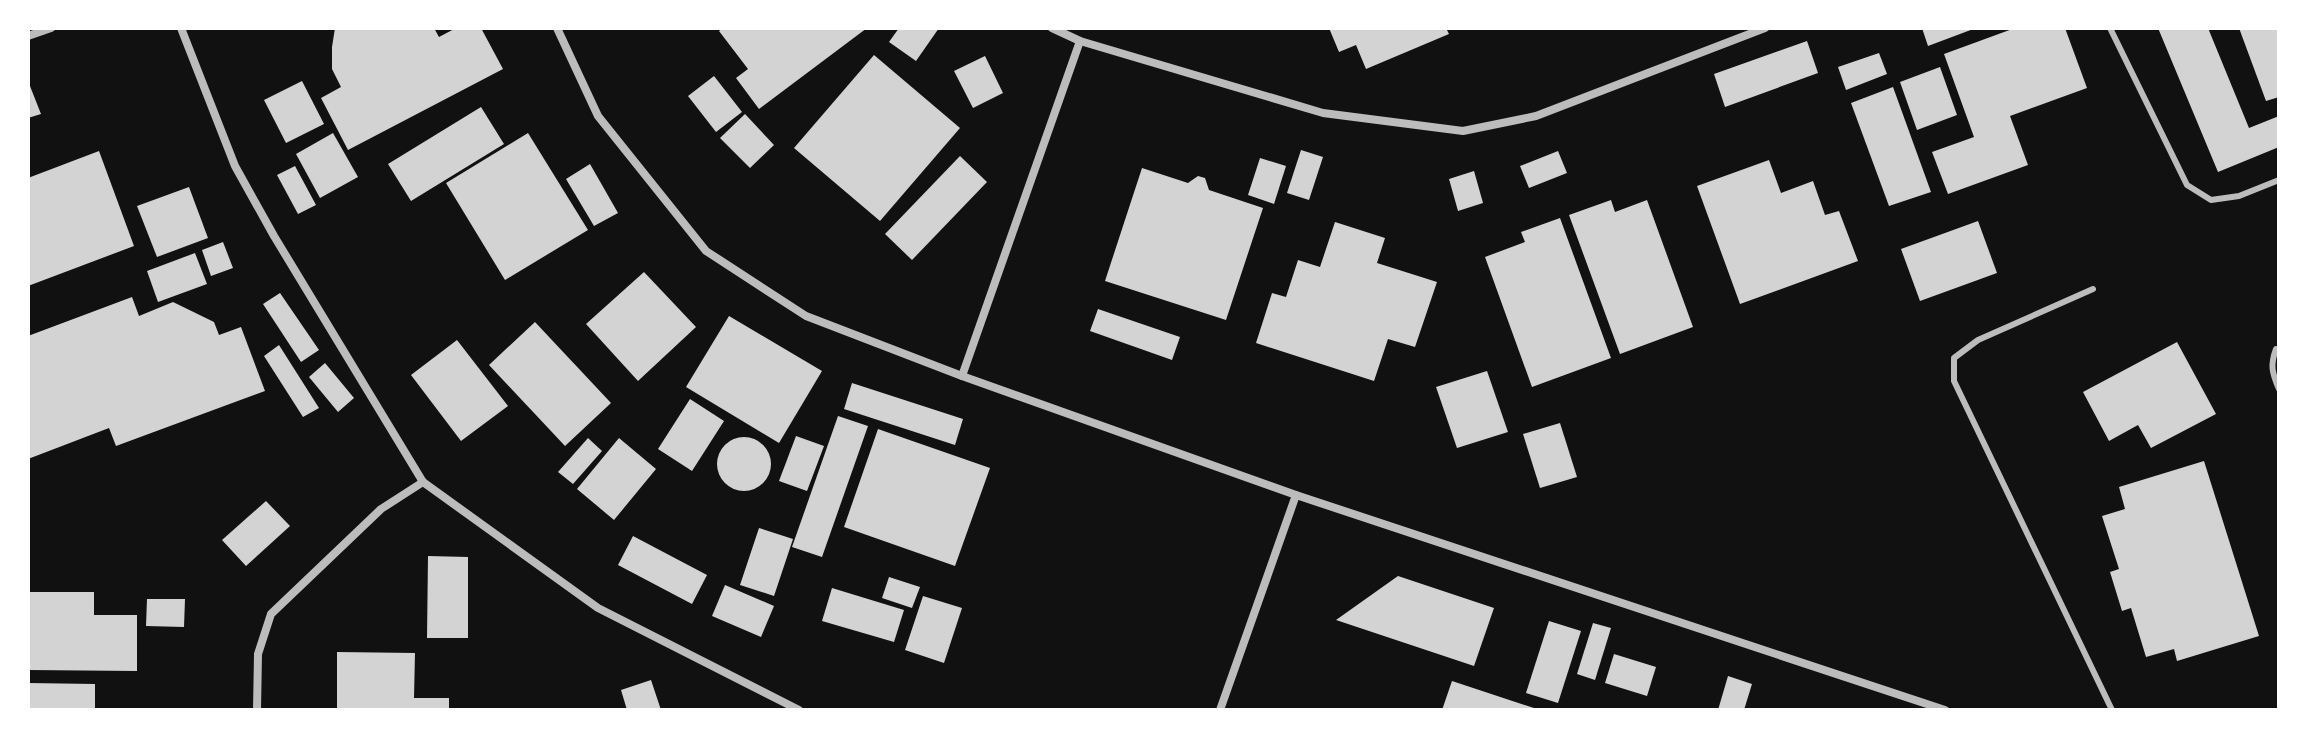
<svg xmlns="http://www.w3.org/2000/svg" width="2307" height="738" viewBox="0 0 2307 738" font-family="'IBM Plex Sans',sans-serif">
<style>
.building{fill:#d3d3d3}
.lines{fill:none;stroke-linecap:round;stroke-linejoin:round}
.service{stroke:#bcbcbc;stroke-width:6}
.minor{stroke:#bcbcbc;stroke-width:8}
</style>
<rect width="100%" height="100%" fill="#111"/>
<g class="building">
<polygon points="335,28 434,28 439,37 456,28 481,28 503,69 348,150 321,98 341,87 332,69 332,47"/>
<polygon points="723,28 867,28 759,109 736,78 748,69 719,31"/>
<polygon points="899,28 939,28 916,61 889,42"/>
<polygon points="1329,28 1446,28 1449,34 1366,69 1356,45 1339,52"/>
<polygon points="1922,28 1976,28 1928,46"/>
<polygon points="2015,28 2065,28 2087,88 2010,116 2028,165 1948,194 1932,152 1974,137 1944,54"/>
<polygon points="2158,28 2208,28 2249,128 2279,116 2279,147 2218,172"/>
<polygon points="2239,28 2279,28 2279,97 2266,101"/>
<polygon points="1807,41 1818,73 1725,107 1714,74"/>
<polygon points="1879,53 1887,74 1846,90 1838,67"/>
<polygon points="874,55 960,128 880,221 794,148"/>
<polygon points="985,56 1003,93 973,108 954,71"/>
<polygon points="1940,67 1957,115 1917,130 1900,82"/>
<polygon points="714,76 742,112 716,132 688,96"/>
<polygon points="28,81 41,114 28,118"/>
<polygon points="302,81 324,124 286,143 264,100"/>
<polygon points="1893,87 1931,192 1889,206 1851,103"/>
<polygon points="481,107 504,144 411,201 388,164"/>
<polygon points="745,114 774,145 750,168 720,138"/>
<polygon points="333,133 358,177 320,198 296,154"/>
<polygon points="528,133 588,230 505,280 446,183"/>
<polygon points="1301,150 1323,157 1309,200 1287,193"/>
<polygon points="99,151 134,246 28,286 28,178"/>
<polygon points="1558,151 1567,173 1529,188 1520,166"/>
<polygon points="960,156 987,182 912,260 885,234"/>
<polygon points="1260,158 1286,166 1274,204 1248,195"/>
<polygon points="1769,160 1781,193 1813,181 1825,215 1839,211 1858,261 1740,304 1697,186"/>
<polygon points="590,164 618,213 594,226 566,179"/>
<polygon points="295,166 316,205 298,214 277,175"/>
<polygon points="1142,168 1188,183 1198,176 1205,178 1209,190 1263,208 1226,320 1105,281"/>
<polygon points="1474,171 1483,203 1458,211 1449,179"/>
<polygon points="189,187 208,238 157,257 137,206"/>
<polygon points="1611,200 1615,212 1647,200 1693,327 1620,354 1569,215"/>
<polygon points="1560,218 1611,358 1532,387 1485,257 1525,242 1521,232"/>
<polygon points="1978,221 1997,273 1920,301 1901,249"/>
<polygon points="1335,222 1385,238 1377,263 1437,282 1415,347 1388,339 1374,381 1256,343 1272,293 1286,297 1298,260 1320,267"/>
<polygon points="223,242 233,268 211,276 202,250"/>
<polygon points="195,253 207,284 158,302 147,271"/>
<polygon points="644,272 696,327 638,381 586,324"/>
<polygon points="280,293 319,350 301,362 263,304"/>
<polygon points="132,297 139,316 173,302 214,322 219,335 241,327 265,391 116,446 109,428 28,459 28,336"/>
<polygon points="1098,309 1180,337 1172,360 1090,331"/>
<polygon points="729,316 822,371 779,443 686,387"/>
<polygon points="535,322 611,403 565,446 489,365"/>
<polygon points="457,340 508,406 461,441 411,375"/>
<polygon points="2177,342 2216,414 2151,448 2138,425 2109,441 2083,392"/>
<polygon points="279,345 319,408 303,417 264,356"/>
<polygon points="325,363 354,398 338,412 309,377"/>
<polygon points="1487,371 1508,432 1457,448 1436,387"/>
<polygon points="852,383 963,419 955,445 844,409"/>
<polygon points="690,399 724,421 692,471 658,449"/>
<polygon points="838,416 868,426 822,557 792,547"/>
<polygon points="1560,423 1577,477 1540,488 1523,434"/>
<polygon points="878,429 990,468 955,566 844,527"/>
<polygon points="796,436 824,446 807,491 779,481"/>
<circle cx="744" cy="464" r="27"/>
<polygon points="588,438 602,451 573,484 558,472"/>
<polygon points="619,438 656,469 614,520 577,489"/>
<polygon points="2204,461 2259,636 2177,661 2174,649 2146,657 2131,608 2122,611 2110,572 2119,569 2102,516 2125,509 2119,487"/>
<polygon points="266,501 290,526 246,566 222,540"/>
<polygon points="759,528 793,539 774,596 740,585"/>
<polygon points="633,536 707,575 692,604 618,565"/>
<polygon points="428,556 468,557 468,638 427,638"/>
<polygon points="1398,576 1494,608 1474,666 1336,620"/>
<polygon points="889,577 920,587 912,608 882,598"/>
<polygon points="725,585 774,606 761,637 712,616"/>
<polygon points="832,588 904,610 894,642 822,621"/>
<polygon points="28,592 94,592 94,615 137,615 137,671 28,670"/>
<polygon points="923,596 962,608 944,663 905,650"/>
<polygon points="147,599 185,599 184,627 146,626"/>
<polygon points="1549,621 1581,631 1558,703 1526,693"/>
<polygon points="1593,623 1611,628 1595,680 1577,674"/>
<polygon points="337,652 415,653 414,698 449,698 449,710 337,710"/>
<polygon points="1614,654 1656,667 1647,696 1605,683"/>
<polygon points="1728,676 1752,684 1744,710 1718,710"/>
<polygon points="651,680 661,710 627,710 621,690"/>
<polygon points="1452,681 1537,709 1537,710 1442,710"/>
<polygon points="28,683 95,684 95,710 28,710"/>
</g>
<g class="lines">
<g class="service">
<polyline points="2110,28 2187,185 2211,200 2239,196 2279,180"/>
<polyline points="2093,289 1978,340 1954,358 1954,381 2112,710"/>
<path d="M2276,349C2270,365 2272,373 2279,389"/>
</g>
<g class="minor">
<polyline points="181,28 235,166 274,236 423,482 598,608 799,710"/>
<polyline points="557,28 598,116 706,251 806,316 962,376 1296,495 1945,710"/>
<polyline points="1052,28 1080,41 1323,113 1463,131 1536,116 1765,28"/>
<polyline points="28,36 51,28"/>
<polyline points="962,376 1080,41"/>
<polyline points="257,710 258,654 271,614 381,509 423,482"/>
<polyline points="1220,710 1296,495"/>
</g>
</g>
<rect width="2307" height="738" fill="none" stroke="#ffffff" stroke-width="60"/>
</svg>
